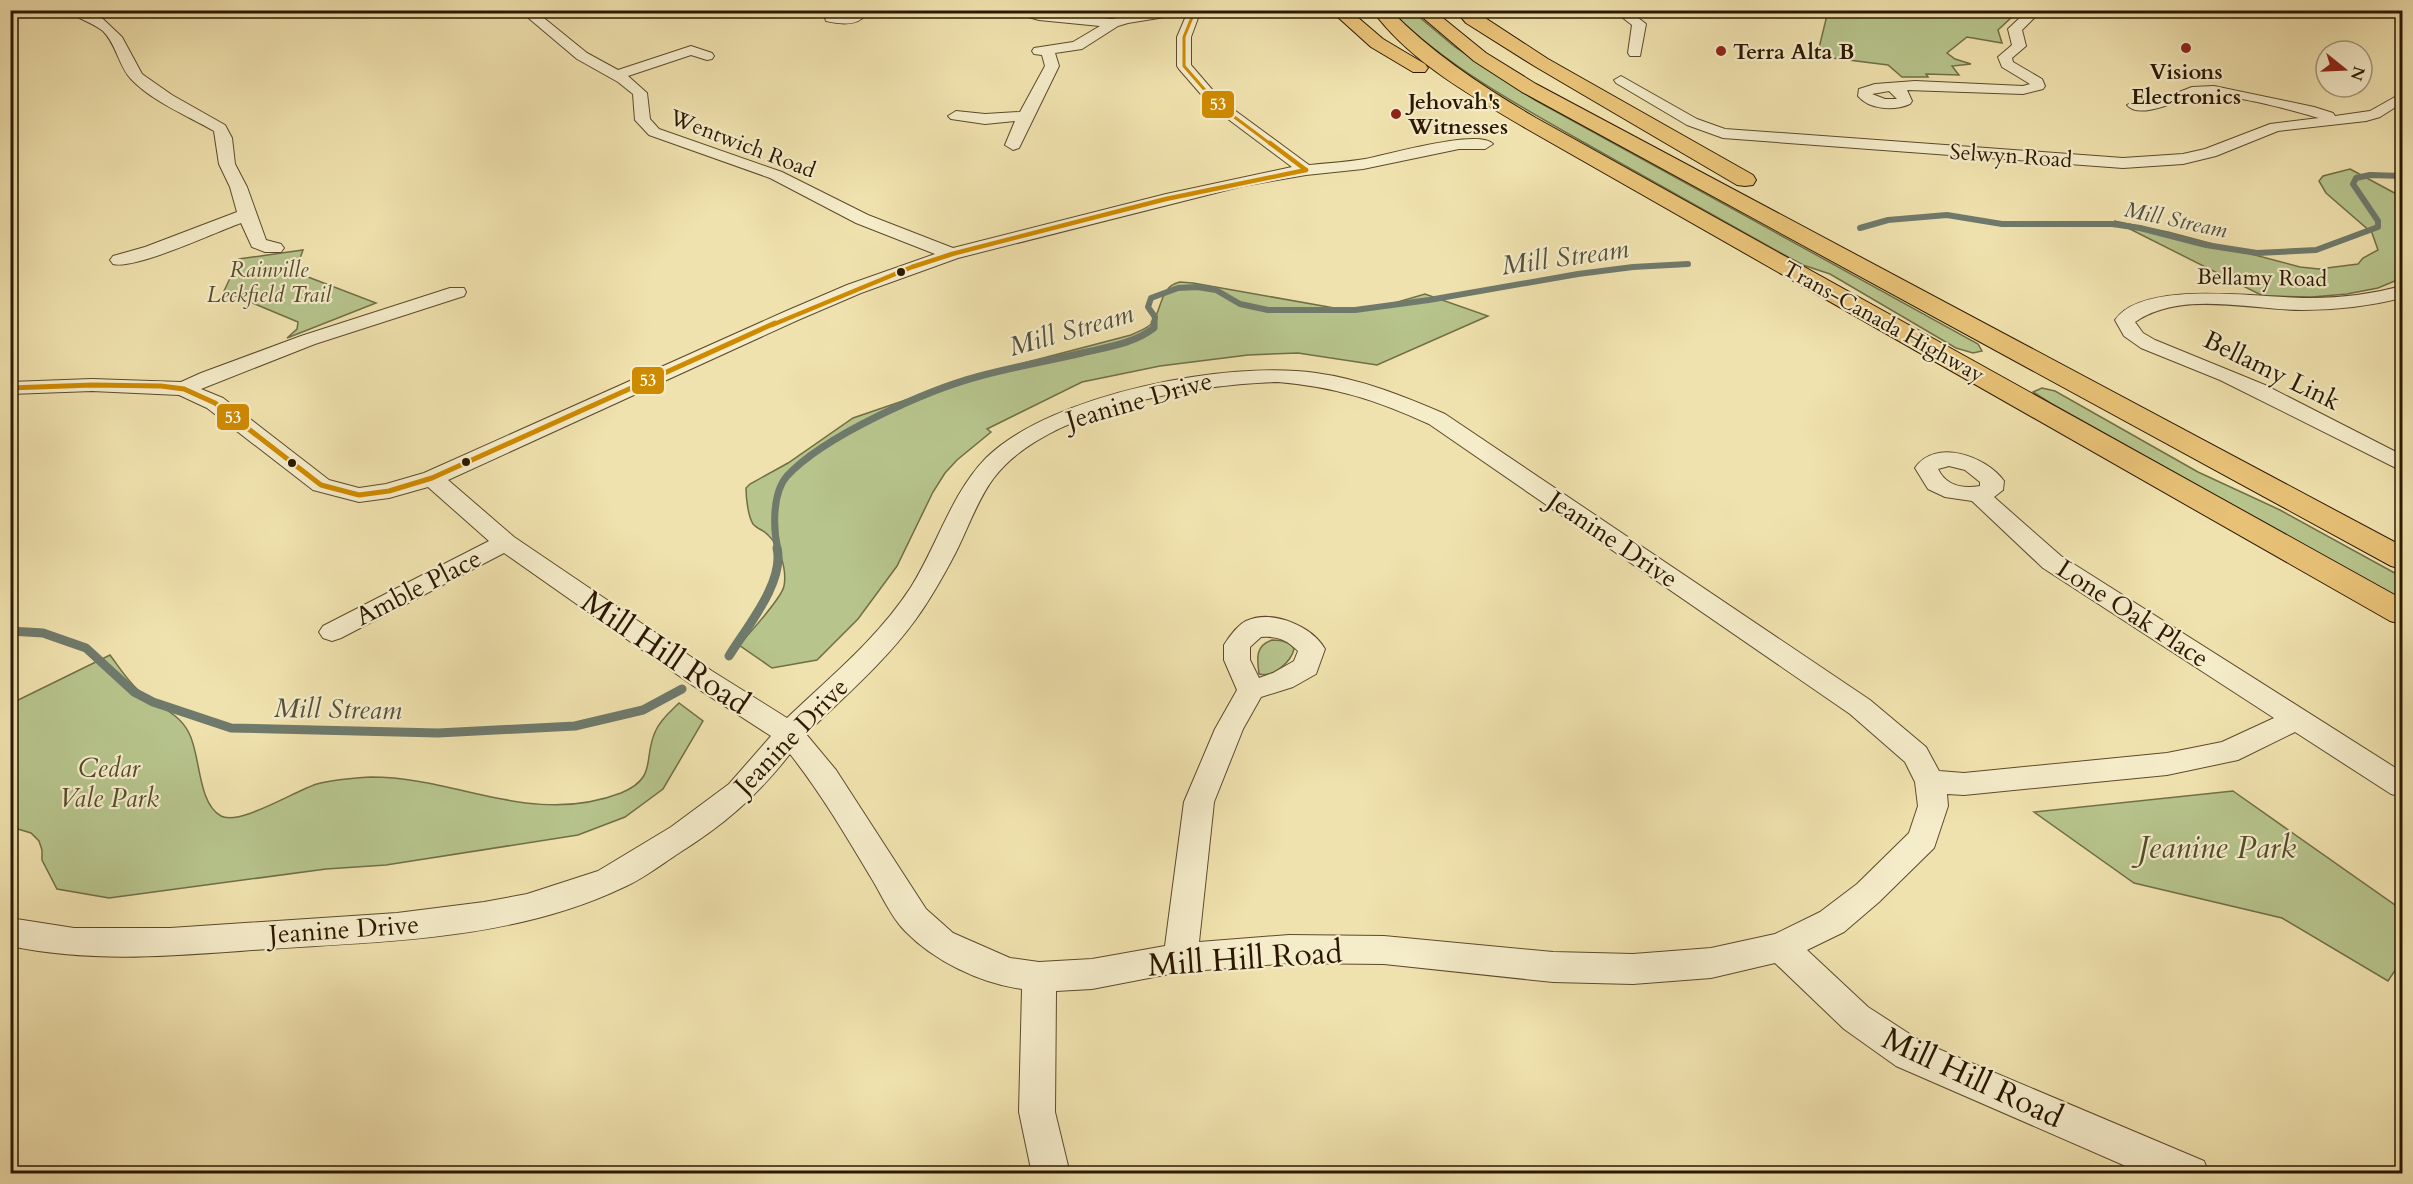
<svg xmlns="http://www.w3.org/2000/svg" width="2413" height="1184" viewBox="0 0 2413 1184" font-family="Cardo,serif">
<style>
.green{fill:#b7c48c;stroke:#716e46;stroke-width:1.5}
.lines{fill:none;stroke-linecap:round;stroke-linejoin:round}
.stream-far2{stroke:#6f7a6c;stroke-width:6}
.stream-far1{stroke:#6f7a6c;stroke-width:7}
.stream{stroke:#6f7a6c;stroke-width:9}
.minor-casing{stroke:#5c4a2c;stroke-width:2}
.highway-casing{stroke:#2b1800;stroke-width:2}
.minor{fill:#f5ecca;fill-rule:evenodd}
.highway{fill:#e8c177;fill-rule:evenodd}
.bus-1-far2-casing{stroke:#f5ecca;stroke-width:5}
.bus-1-far1-casing{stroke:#f5ecca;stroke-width:8}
.bus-1-casing{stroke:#f5ecca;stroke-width:9}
.bus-1-far2{stroke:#ce8a00;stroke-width:3}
.bus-1-far1{stroke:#ce8a00;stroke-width:4.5}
.bus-1{stroke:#ce8a00;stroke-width:5}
.poi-dot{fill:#8f2418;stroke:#f5ecca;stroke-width:2}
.bus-dot{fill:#2b1800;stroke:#f5ecca;stroke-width:2}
.labels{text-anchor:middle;stroke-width:4.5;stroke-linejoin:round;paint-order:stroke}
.far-poi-label{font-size:22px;font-weight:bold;fill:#2b1800;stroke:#f5ecca;text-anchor:start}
.far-street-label{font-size:22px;fill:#2b1800;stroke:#f5ecca}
.far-water-label{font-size:22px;font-style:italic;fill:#53513f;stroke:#f5ecca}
.far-park-label{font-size:22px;font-style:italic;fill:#554c2a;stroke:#f5ecca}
.street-label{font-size:26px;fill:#2b1800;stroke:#f5ecca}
.park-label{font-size:26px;font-style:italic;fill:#554c2a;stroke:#f5ecca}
.water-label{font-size:27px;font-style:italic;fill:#53513f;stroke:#f5ecca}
.near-street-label{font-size:32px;fill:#2b1800;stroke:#f5ecca}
.near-park-label{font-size:32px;font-style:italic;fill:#554c2a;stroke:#f5ecca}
.line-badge{stroke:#f5ecca;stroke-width:2}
.badge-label{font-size:16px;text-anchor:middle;font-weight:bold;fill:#fff}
</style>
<rect width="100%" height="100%" fill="#f0e2ae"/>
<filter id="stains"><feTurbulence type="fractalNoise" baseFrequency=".00333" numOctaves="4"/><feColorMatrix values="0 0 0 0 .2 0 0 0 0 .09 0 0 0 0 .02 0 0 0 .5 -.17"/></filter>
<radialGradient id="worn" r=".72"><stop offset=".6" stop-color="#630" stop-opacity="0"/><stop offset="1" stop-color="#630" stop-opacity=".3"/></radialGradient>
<g class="green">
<path d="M1390,11H1412L1455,47L1535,100L1978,344L1982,351L1973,353L1956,348L1830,274L1803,265L1777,251C1715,216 1652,181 1590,146C1519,106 1448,67 1390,11Z"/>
<polygon points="1981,11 2012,17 1998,30 2002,43 1967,37 1947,53 1955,59 1971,64 1952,66 1959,75 1926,74 1928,77 1902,77 1888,65 1817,56 1828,11"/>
<polygon points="2350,169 2402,197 2402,278 2378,288 2347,294 2312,297 2263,296 2114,221 2168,232 2300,267 2319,269 2358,264 2363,258 2378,250 2372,233 2326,193 2319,181 2323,176"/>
<polygon points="303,250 295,272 376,303 287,338 297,329 298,322 224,291 239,259"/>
<path d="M1180,282L1193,283L1340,309H1362L1384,306L1425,294L1488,316L1377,365L1298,353L1248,355L1160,366L1082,382L987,429L991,432L957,460L945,473L933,492L897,566L858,619L817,660L772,668L739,645C748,635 782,597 784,586C787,570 780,546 768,535C764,530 757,529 753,524C748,516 746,498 746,488L750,484L788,463L853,418L982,374L1131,335C1139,331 1150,328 1154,320C1162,306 1161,286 1180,282Z"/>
<polygon points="2042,388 2055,391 2198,472 2280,510 2402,577 2402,600 2052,404 2033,392"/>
<path d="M1272,640C1280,640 1290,641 1294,649C1291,662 1273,678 1259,674C1257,658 1255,646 1272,640Z"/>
<path d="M110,655C119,667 127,680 138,690C155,706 178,711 189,733C201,756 197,802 221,816C240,826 296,790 317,784C335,779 353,778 371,777C458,777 532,827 621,793C659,777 642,758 656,730C661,719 671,711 679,703L703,721L663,789L625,817L578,835L386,865L326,869L109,898L57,889L42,860V850L39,841L31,833L11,827L10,704Z"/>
<polygon points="2233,791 2402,910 2402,960 2388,981 2282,918 2134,883 2034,812"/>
</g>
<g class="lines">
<g class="stream-far2">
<polyline points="1860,228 1888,220 1947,215 2002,224 2112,224 2140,228 2206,245 2257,253 2316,250 2378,227 2378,221 2353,184 2356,178 2370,175 2402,176"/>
<polyline points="1154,325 1155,317 1148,307 1151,298 1178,288 1197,287 1216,290 1240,304 1268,310 1355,310 1429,300 1578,274 1633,267 1688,264"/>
</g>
<path class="stream-far1" d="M778,550C773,529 772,493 787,476C824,436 927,390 980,376C1013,367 1048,361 1082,353C1107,347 1133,344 1154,328V323"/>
<g class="stream">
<polyline points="10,631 43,633 86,648 134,692 153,702 231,728 438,733 575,726 643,710 682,689"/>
<path d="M729,656C746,628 785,582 777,548"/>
</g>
<g class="minor-casing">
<g id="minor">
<path d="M67,10H86L103,19L122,37L142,74L172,95L225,125L232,138L235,164L247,187L266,240L281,244L284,248L281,252H265L252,247L241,223C216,232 135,270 113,264L110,260L113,256L145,247L237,212L230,187L219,164L214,131C186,115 153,102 131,79C118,65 117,45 103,31C92,22 77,19 67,10Z"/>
<path d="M519,10H534L587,53L618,70L691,46L712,53L714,56L712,59L707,60L691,55L628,76L647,93L650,119L659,129L782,172L868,215L953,248L1166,194L1292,167L1212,107L1179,69L1177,66V37L1186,16H1171L1128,23L1118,26L1082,49L1055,53L1059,66L1019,148L1013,150L1005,145L1015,121L985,124L951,119L948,116L956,111L985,114L1020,112L1045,66L1042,55L1034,54L1032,51L1034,48L1073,42L1100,26L1039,20L1004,10H1031L1112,19L1156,10H1201L1191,37V65L1222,101L1309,165C1328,163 1347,162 1365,159C1387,155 1479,128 1493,144L1485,149H1459L1363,169L1306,175L1243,186L958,258L861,293L798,320L448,480L514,537L712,671L787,718C831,676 878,638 911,587C937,546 951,494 986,458C1051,394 1228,360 1316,373C1361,379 1403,396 1445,414L1870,700L1926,747L1939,771L1964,773L2167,753L2222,742L2274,718L2043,568L1972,501L1945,497L1928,489L1915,468C1935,438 1986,456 2004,481L2003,490L1994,497L2061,556L2402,772V797L2391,794L2295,732L2238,760L2167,775L1964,795L1947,794L1948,806L1934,848L1879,902L1844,932L1807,950L1868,1007L1922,1042L2204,1161L2209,1174H2144L1896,1066L1844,1029L1775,963L1711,978L1633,984L1553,982L1384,964L1289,963L1180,972L1092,989L1056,991L1055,1112L1070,1174H1032L1019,1112L1022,989C980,983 934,961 905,931C890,916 881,893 870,876C845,834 820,792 790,754C755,798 724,825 676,855C658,867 641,880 622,888C512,940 386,941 267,949C181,955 96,964 10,946V918L74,928H170L397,913L484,902L527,894L598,871L671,827L729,784L771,736L692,685L504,553L341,638L332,641L323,638L319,632L323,626L489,541L428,487L389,498L359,502L313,490L207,408L179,395L92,391L10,394V382L92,379L181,382L201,373L301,336L450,288H464L466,292L464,296L315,344L201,389L223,398L329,480L359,488L386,484L424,473L784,312L847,285L935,254L856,223L770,178L649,135L635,120L633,94L618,82L577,59ZM1278,382C1336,387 1376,400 1429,424L1850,714L1905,762L1915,782L1918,806L1909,833L1857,884L1820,912L1775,934L1711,948L1633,954L1553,952L1384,936L1289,935L1199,942L1214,802L1243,729L1261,697L1293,687L1316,674L1325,649C1312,626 1272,609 1246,621C1238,625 1229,637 1224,645V660L1237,690L1215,729L1184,802L1165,946L1092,959L1039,962L1010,958L953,933L926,909L836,770L806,734C844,697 885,662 916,619C931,598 944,575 956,552C968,528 977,501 993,479C1045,409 1195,384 1278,382ZM1949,466L1965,470L1980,482V486C1963,489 1946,486 1938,469ZM1261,637C1277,636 1286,639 1298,651L1294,661L1273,673L1259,678L1250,660V647Z"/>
<path d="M830,10H862L866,14C858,27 839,24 826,21L825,18Z"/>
<polygon points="1613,10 1628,10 1646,24 1640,56 1630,56 1628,53 1632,25"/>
<path d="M2028,10H2042L2022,30L2026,46L2012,58L2013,62L2042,79L2045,86L2043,89L2023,94L1907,90L1912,101L1910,104C1894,111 1870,110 1858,96L1859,89L1875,84L1915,81L2023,86L2030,84L2002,67L1998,57L2012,45L2008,29ZM1889,91L1897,99H1885L1872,94Z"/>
<path d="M1621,76L1697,119L1725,129L2123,158L2183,154L2205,149L2270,124L2319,118C2292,110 2222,91 2196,95C2181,98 2141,121 2127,105L2134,101L2161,99L2192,87L2214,86L2314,107L2333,113L2335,116L2370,111L2402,93V103L2380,117L2366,121L2278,131L2216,156L2183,164L2123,168L1723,138L1687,125L1616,83L1614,80Z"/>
<path d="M2402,286V298C2370,306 2336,310 2302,310C2249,310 2182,290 2135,322L2143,333L2155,340L2265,385L2402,455V471L2220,380L2141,348L2124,336L2115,320C2144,278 2265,299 2311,298C2342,298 2372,294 2402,286Z"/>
</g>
</g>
<g class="highway-casing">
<g id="highway">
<polygon points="1330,10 1349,10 1383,39 1425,64 1428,68 1425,72 1413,72 1371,47"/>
<path d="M1372,10H1390C1433,54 1483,87 1536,118L2402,599V624L2390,621L1522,126C1470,95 1409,61 1372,10Z"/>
<polygon points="1414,10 1433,10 1486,53 1536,84 2402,546 2402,569 2391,566 1522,92 1474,61"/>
<polygon points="1455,10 1473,10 1548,59 1753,175 1756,180 1753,185 1745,186 1737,185 1536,67 1466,23"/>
</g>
</g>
<use href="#minor" class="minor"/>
<use href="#highway" class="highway"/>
<g class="bus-1-far2-casing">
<polyline id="bus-1-far2" points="1195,10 1184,37 1184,66 1217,104 1272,145"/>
</g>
<g class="bus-1-far1-casing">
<g id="bus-1-far1">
<polyline points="1270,143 1306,170"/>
<polyline points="772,325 912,267 952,254 1166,199 1306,170"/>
</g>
</g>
<g class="bus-1-casing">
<polyline id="bus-1" points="10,388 92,385 161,386 184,389 215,403 321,485 359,495 389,491 432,478 775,323"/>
</g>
<use href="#bus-1-far2" class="bus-1-far2"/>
<use href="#bus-1-far1" class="bus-1-far1"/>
<use href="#bus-1" class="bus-1"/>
</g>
<g class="poi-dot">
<circle cx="2186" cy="48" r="6"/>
<circle cx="1721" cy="51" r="6"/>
<circle cx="1396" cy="114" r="6"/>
</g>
<g class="bus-dot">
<circle cx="901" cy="272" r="5"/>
<circle cx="466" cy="462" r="5"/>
<circle cx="292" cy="463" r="5"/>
</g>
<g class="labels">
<g class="far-poi-label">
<text x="1733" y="59">Terra Alta B</text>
<text x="2186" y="79" text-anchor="middle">Visions<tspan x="2186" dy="25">Electronics</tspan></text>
<text x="1408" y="109">Jehovah's<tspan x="1408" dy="25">Witnesses</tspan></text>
</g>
<g class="far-street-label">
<text transform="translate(743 143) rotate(21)" y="8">Wentwich Road</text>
<text transform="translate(2011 155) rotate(4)" y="8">Selwyn Road</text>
<text transform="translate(2262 277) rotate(1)" y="8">Bellamy Road</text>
<text transform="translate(1884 321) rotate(29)" y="8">Trans-Canada Highway</text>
</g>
<g class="far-water-label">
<text transform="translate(2176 219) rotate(12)" y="8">Mill Stream</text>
</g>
<g class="far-park-label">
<text x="269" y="277">Rainville<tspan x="269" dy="25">Leckfield Trail</tspan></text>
</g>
<g class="street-label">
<text transform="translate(2272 370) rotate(26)" y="9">Bellamy Link</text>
<text transform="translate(1139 400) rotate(-16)" y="9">Jeanine Drive</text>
<text transform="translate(1613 539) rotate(34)" y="9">Jeanine Drive</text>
<text transform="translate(418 587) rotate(-27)" y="9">Amble Place</text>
<text transform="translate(2133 613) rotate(33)" y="9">Lone Oak Place</text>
<text transform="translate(791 736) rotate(-46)" y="9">Jeanine Drive</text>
<text transform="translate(344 929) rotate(-4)" y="9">Jeanine Drive</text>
</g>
<g class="park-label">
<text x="109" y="777">Cedar<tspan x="109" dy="30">Vale Park</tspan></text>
</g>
<g class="water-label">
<text transform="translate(1565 257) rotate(-8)" y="9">Mill Stream</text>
<text transform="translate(1071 330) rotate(-16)" y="9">Mill Stream</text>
<text transform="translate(338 709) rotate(1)" y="9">Mill Stream</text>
</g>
<g class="near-street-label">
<text transform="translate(666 652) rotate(34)" y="11">Mill Hill Road</text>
<text transform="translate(1245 958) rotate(-4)" y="11">Mill Hill Road</text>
<text transform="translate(1973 1077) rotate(25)" y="11">Mill Hill Road</text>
</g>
<g class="near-park-label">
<text x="2217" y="858">Jeanine Park</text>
</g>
</g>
<g class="line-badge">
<rect x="1201" y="90" width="34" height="29" rx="6" fill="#ce8a00"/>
<rect x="631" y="366" width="34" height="29" rx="6" fill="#ce8a00"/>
<rect x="216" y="403" width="34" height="28" rx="6" fill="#ce8a00"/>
</g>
<g class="badge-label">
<text x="1218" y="110">53</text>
<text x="648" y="386">53</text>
<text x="233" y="423">53</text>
</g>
<rect width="2413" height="1184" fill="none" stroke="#f0e2ae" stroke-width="36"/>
<rect x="12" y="12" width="2389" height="1160" fill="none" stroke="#2b1800" stroke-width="3"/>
<rect x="18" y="18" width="2377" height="1148" fill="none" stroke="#2b1800" stroke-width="1.5"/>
<g transform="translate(2344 69) rotate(108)"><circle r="28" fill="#f5ecca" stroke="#a49779" stroke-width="1.5"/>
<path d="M0-4.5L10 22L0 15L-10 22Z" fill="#8f2418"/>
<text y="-9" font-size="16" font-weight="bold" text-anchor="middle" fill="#2b1800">N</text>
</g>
<rect width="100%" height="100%" filter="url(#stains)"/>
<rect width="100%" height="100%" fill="url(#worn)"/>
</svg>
